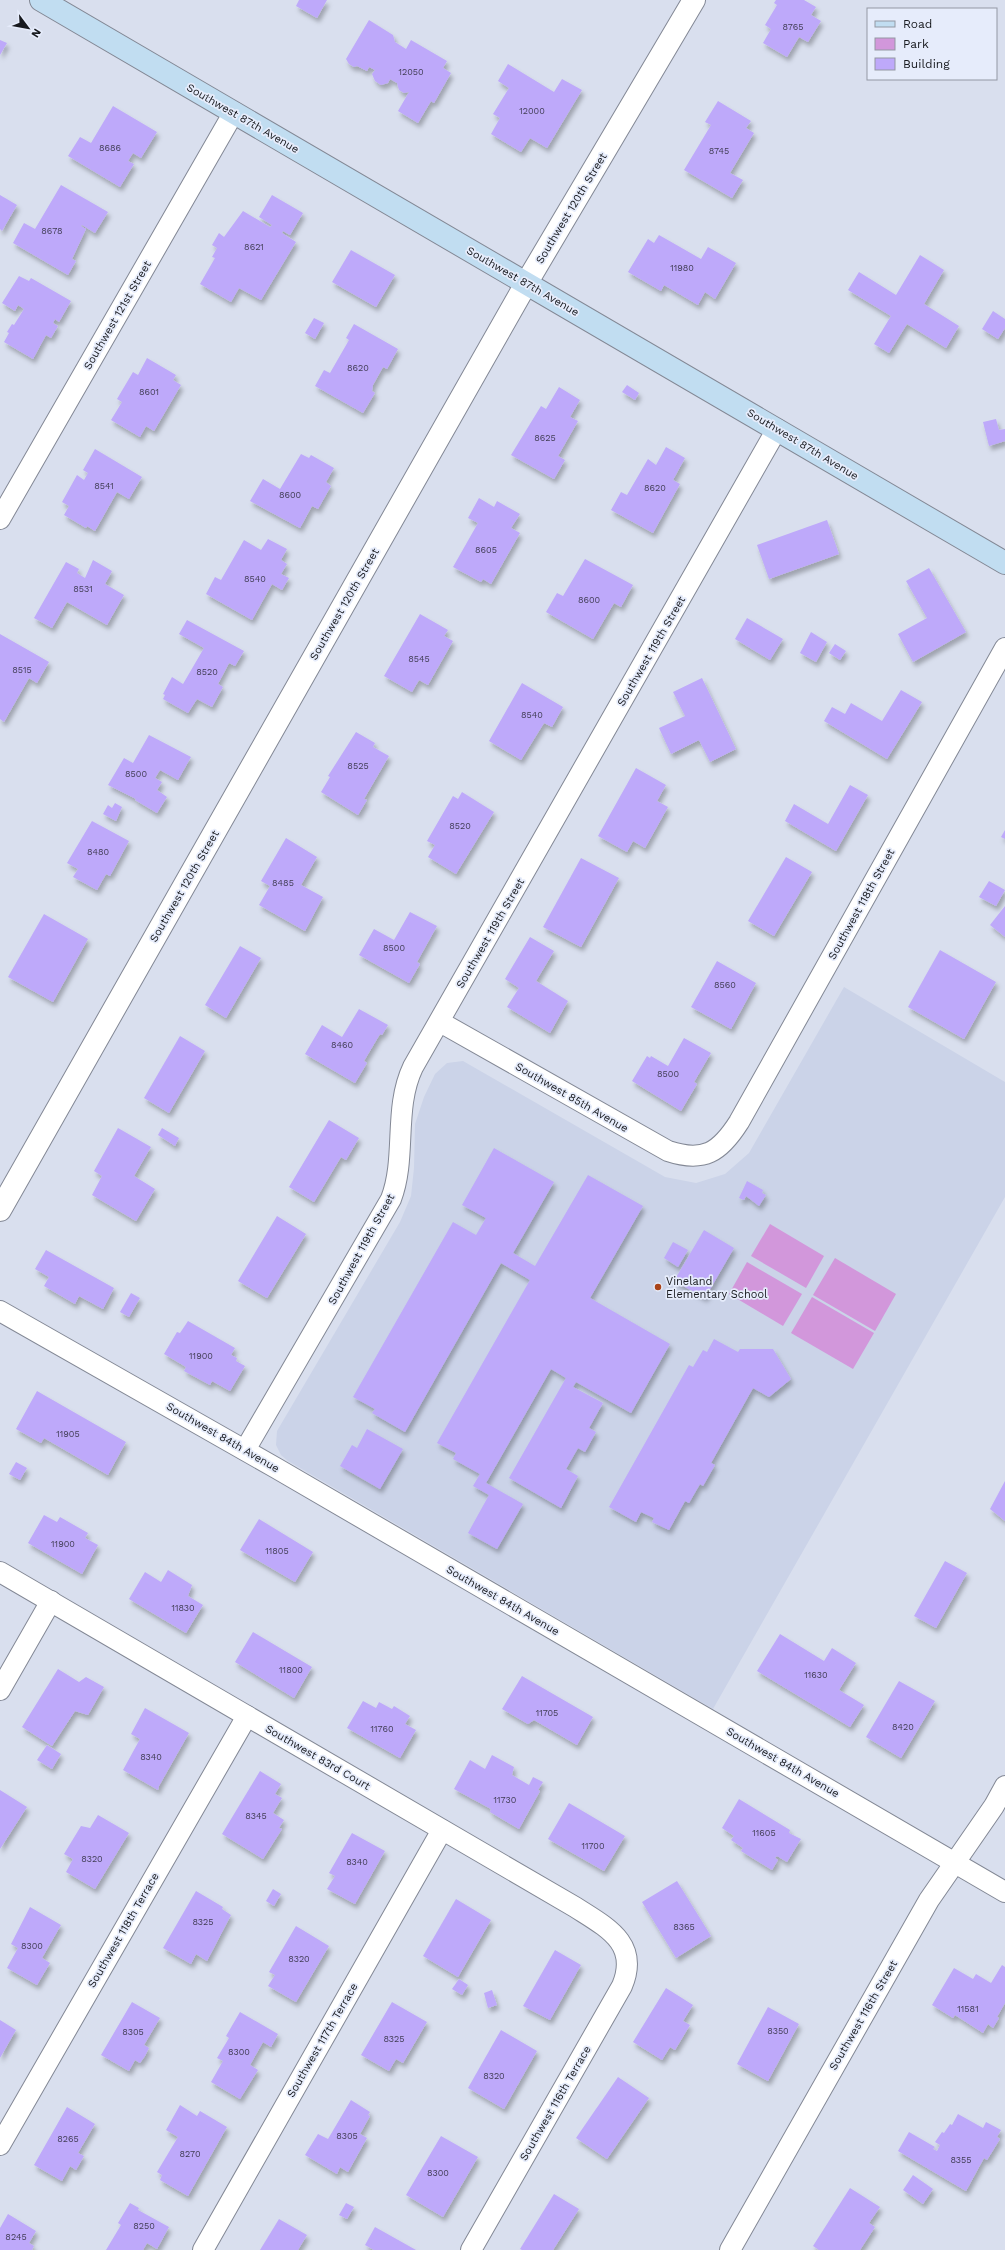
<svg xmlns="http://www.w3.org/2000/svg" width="1005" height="2250" viewBox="0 0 1005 2250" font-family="'Work Sans',sans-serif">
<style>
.built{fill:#cbd3e8}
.green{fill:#d297db}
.building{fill:#bea9fa;filter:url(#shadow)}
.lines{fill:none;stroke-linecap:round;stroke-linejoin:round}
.minor-casing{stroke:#838895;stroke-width:22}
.tertiary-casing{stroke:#838895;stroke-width:24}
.secondary-casing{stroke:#838895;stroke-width:24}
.minor{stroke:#fff;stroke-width:20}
.tertiary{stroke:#fff;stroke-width:22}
.secondary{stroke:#c1ddf1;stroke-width:22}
.poi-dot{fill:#a94319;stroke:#e6ecfb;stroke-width:1.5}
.labels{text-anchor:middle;stroke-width:3.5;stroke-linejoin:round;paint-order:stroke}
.number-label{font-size:9px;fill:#413d55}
.street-label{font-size:11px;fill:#17191e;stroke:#e6ecfb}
.poi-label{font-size:11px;fill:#17191e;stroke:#e6ecfb;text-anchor:start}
</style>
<defs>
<filter id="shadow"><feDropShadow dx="2.5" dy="4.5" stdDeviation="2" flood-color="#0004"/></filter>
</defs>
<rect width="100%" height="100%" fill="#d9dfee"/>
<polygon class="built" points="844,987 1005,1082 1005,1197 713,1709 288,1461 281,1455 276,1445 277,1431 400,1222 411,1196 414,1168 415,1124 424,1097 435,1074 447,1063 463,1061 665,1177 696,1183 725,1174 749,1153"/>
<g class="green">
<polygon points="770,1224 824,1256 806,1288 751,1256"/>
<polygon points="835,1258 896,1294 875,1331 813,1295"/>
<polygon points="747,1262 802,1294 783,1326 729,1294"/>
<polygon points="812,1297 874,1333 853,1369 791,1333"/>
</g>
<g class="building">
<polygon points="299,0 327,0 317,18 296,6"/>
<polygon points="776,0 804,0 816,7 811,15 821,21 808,42 799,37 787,57 763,43 771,29 765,25 777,5 774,3"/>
<polygon points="369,20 393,35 395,42 406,49 411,40 447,61 443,68 451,73 434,103 431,101 418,123 398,111 409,92 404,93 399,90 397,83 390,79 388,83 381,85 375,81 372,74 375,70 369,67 367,71 357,66 354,67 349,64 346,59"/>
<polygon points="0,40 7,43 0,55"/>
<polygon points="508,64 554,92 562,79 582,90 547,148 530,138 521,152 491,134 500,118 493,114 509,88 498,81"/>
<polygon points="718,101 751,121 746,128 754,133 730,173 743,180 732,198 684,170 711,125 705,122"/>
<polygon points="113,106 157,132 141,158 133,153 128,161 134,164 120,187 68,156 80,137 91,143"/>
<polygon points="61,185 108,212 95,233 82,225 81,226 86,229 72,259 76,261 68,275 13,243 24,223 35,229"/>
<polygon points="0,195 17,205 2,231 0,229"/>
<polygon points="272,195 303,213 290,235 283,231 282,233 296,242 261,300 239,288 231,302 200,284 215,258 212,257 217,248 212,245 219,233 224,237 243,211 270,227 272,225 259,217"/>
<polygon points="659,235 701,259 708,247 736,263 715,299 705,292 698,305 664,285 661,291 628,272 648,239 654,243"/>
<polygon points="351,250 395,275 376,307 332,282"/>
<polygon points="920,255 944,270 924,304 959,326 946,348 907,324 889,353 874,344 891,316 848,290 859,272 896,295"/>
<polygon points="19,276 29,281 31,278 71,301 59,322 55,319 53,323 58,326 51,338 46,335 33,359 4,342 9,333 7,332 12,324 14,325 24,309 18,305 15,311 2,303"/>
<polygon points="993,311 1005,319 1005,328 998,339 982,329"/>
<polygon points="314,318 324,323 315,339 305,333"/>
<polygon points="354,324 398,349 387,369 383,367 373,385 372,391 375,393 363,413 315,386 324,370 330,373 349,340 346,338"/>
<polygon points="147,358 176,375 173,380 181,385 154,431 146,426 140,437 111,420 122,402 117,399 133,372 138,375"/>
<polygon points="627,385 639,393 635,400 622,392"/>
<polygon points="559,387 580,400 570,417 578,421 558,456 565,460 554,479 511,455 541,406 546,409"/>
<polygon points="996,419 999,430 1005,429 1005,441 989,446 983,422"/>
<polygon points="666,447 685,458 673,480 680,484 653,533 611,510 621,492 627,495 648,459 656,465"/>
<polygon points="95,449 142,477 129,499 117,492 95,531 87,526 86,528 64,515 69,506 62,502 77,475 84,480 88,473 83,470"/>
<polygon points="301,454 309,458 311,455 334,468 326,482 331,486 318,509 312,506 300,528 250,501 263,479 280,489"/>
<polygon points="479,498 494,507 497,501 520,514 511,528 520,533 491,584 483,579 481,582 453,567 478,523 468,518"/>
<polygon points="827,520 839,554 769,579 757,545"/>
<polygon points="268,539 287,549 281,560 287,564 281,574 289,578 282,590 272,584 252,620 206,594 215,577 221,580 244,540 261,550"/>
<polygon points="585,559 633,585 621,607 614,603 593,639 546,612 557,593 563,596"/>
<polygon points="93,560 112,571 105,584 124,595 107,625 67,602 52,628 34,618 66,562 79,569 77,573 85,578"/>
<polygon points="929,568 966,632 913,662 898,634 927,618 906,581"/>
<polygon points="420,614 448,630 444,636 453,641 428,685 419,680 412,692 384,676"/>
<polygon points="747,618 783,639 770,660 735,639"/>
<polygon points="187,620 244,651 235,666 229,663 218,684 223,687 212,707 197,699 188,713 163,699 165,695 163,694 172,677 183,684 204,648 179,634"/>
<polygon points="811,632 827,642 816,662 800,653"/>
<polygon points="0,634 49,662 37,683 29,678 4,722 0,719"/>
<polygon points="835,644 846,651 840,660 829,653"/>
<polygon points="702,678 736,749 710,762 699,740 671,754 659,728 685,716 673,692"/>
<polygon points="522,683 563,707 552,727 544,723 521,760 489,741"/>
<polygon points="901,690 922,702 887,759 824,721 832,707 845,714 851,703 882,721"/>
<polygon points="356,732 375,743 373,747 389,756 364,799 367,800 358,815 321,792 330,777 328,776"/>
<polygon points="149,735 191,757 178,780 160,770 155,778 162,782 157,790 167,797 157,813 135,800 136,799 108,785 124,758 133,763"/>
<polygon points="636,768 666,785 657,801 668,807 645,848 633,841 627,852 598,836"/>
<polygon points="850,785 868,795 836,851 785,821 794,804 828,824"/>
<polygon points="462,792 494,812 456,874 428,857 435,845 427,841 453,796 458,799"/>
<polygon points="115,803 122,807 116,821 103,814 108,805 112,808"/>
<polygon points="92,821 129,841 110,876 106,874 97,890 73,877 78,869 67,863"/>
<polygon points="1005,830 1005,839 1001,837"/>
<polygon points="286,838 317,857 301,885 323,897 305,931 259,905 270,886 261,881"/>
<polygon points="786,857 812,872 774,936 748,921"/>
<polygon points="581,858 619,878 581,947 543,927"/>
<polygon points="989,881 1005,890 996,906 979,897"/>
<polygon points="1005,906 1005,937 990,925"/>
<polygon points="410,912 437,926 417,962 420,964 409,983 359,955 374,929 394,940"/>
<polygon points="44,914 88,939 53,1002 8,977"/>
<polygon points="530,937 554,951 536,981 568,1001 550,1033 507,1007 519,988 505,979"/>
<polygon points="240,946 261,958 226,1018 205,1005"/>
<polygon points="940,950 996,982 964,1039 908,1007"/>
<polygon points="717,961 756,983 731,1029 691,1007"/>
<polygon points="359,1009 388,1025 382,1035 380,1034 364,1061 367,1063 355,1083 305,1054 322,1025 342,1037"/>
<polygon points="180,1036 205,1051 169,1113 144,1098"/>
<polygon points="684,1038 711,1053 694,1082 697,1084 681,1111 632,1081 647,1056 650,1058 651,1056 668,1066"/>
<polygon points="329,1120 359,1138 346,1160 341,1157 314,1202 289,1187"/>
<polygon points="118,1128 151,1147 134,1176 155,1189 136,1221 92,1195 102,1176 94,1171"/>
<polygon points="162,1128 179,1138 175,1146 158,1135"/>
<polygon points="494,1148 554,1182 513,1253 535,1266 588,1175 643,1206 590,1298 670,1344 631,1413 576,1382 573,1387 603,1403 589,1428 596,1432 585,1452 578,1448 566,1469 578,1476 561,1508 509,1478 566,1378 551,1369 486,1483 523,1504 497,1549 468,1533 489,1495 473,1486 480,1474 453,1459 456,1453 437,1443 530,1280 501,1263 405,1432 372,1413 375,1409 353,1397 453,1222 476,1235 486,1218 462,1205"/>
<polygon points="747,1181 763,1190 762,1193 766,1195 759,1206 746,1196 744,1200 739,1198"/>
<polygon points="277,1216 306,1234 267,1298 238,1281"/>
<polygon points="704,1230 734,1248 705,1298 674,1281"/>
<polygon points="673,1242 688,1250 678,1267 664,1258"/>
<polygon points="46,1250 114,1288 103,1309 79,1296 75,1304 44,1286 49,1277 35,1269"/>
<polygon points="131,1293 140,1298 129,1317 120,1312"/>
<polygon points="188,1321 235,1348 231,1355 237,1358 236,1361 245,1366 230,1391 212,1381 210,1385 184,1371 186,1367 164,1354 177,1332 180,1333"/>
<polygon points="714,1339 738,1352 740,1349 773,1349 791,1379 769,1397 753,1388 711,1463 715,1465 703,1486 700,1484 689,1503 685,1501 669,1530 652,1522 654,1518 641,1512 636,1522 609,1507 689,1365 693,1367 703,1350 707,1352"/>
<polygon points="37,1391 126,1442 108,1475 44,1438 41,1443 16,1429"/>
<polygon points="367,1429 403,1449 380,1489 340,1466 352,1445 357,1448"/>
<polygon points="16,1462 27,1468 20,1480 9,1474"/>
<polygon points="1005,1481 1005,1521 990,1509"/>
<polygon points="44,1515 57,1522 60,1517 88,1533 85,1538 98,1545 82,1574 28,1543"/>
<polygon points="259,1519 313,1552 295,1582 240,1550"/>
<polygon points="945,1561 967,1573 936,1628 914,1616"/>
<polygon points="168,1570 192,1585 188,1596 203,1605 186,1633 129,1599 145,1572 161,1582"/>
<polygon points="253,1632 312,1667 294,1698 235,1662"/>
<polygon points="780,1634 824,1661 832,1648 856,1663 839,1690 864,1705 850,1727 757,1671"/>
<polygon points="58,1669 79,1682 86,1677 104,1687 88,1715 75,1711 52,1746 22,1727"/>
<polygon points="522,1676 593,1717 577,1745 534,1720 528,1724 502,1709"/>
<polygon points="899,1681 935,1701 901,1758 866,1737"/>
<polygon points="363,1701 376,1708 379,1702 392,1709 394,1706 410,1716 405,1724 416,1730 400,1758 347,1728"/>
<polygon points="145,1708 189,1733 159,1786 158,1790 123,1770 140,1739 131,1734"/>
<polygon points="47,1745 61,1754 52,1769 37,1760"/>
<polygon points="492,1755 514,1767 512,1775 529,1785 533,1777 543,1782 538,1790 540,1791 519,1829 490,1812 491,1809 454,1789 470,1760 485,1769"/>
<polygon points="260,1771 281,1784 275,1794 282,1798 273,1813 284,1820 279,1828 282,1829 263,1859 222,1834"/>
<polygon points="0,1790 27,1807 0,1849"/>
<polygon points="739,1799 790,1830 789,1833 801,1839 787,1862 777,1856 775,1858 778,1860 772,1870 741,1851 743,1848 731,1840 734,1836 722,1828"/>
<polygon points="569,1803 625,1836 604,1871 548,1839"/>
<polygon points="98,1815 129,1833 95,1889 66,1872 73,1859 64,1854 81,1826 90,1828"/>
<polygon points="352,1833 385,1851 355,1904 327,1889 335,1876 329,1873"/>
<polygon points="677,1881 711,1936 676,1958 642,1902"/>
<polygon points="273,1889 281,1894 274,1906 266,1901"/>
<polygon points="196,1891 223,1907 222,1909 231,1915 207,1961 196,1954 191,1964 163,1948"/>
<polygon points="456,1899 491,1920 458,1977 423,1956"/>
<polygon points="30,1907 61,1925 42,1958 50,1963 37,1985 7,1968 18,1948 11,1944"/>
<polygon points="296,1926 329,1946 296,2002 268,1986 275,1975 269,1972"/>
<polygon points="555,1950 581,1965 550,2020 523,2006"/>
<polygon points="1002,1965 1005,1967 1005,2003 997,2017 999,2018 993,2028 988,2024 983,2033 955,2015 953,2018 932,2005 954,1968 973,1979 976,1974 991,1983"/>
<polygon points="459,1979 468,1985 462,1995 452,1989"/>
<polygon points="666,1988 693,2005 683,2021 690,2025 675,2050 670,2047 662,2060 633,2042"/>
<polygon points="492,1990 497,2005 488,2008 484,1993"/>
<polygon points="132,2002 160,2018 144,2045 149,2048 145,2056 140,2063 135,2060 129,2071 101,2055"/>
<polygon points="392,2002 427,2022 403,2063 396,2059 389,2071 361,2055"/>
<polygon points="768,2007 799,2024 768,2081 737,2064"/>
<polygon points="240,2012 278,2034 271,2047 263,2042 250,2065 258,2070 240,2099 211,2082 223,2061 217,2058 229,2038 226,2036"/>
<polygon points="0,2020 16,2030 0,2058"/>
<polygon points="501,2030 537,2051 504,2109 468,2088"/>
<polygon points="618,2077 649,2098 607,2159 576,2138"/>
<polygon points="351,2100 370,2112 368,2115 370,2116 360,2134 367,2138 348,2172 340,2167 337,2174 305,2155 318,2134 328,2139"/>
<polygon points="180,2105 197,2116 200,2111 227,2127 188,2196 160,2180 162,2175 157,2172 178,2137 166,2130"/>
<polygon points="67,2107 95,2124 78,2153 84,2156 76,2170 70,2166 62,2181 34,2165"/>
<polygon points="958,2114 983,2128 986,2122 1001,2130 997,2137 1000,2139 987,2160 984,2158 966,2191 898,2151 909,2132 935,2147 933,2149 937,2151 940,2145 935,2142 942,2132 944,2133 950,2124 952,2125"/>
<polygon points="441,2136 478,2157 443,2217 406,2195"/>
<polygon points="913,2175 933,2189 923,2204 903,2190"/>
<polygon points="850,2188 880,2207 869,2223 875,2227 860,2250 819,2250 813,2246"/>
<polygon points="554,2194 579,2209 553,2250 522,2250 520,2249"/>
<polygon points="130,2203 139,2208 138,2210 169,2227 157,2249 147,2243 143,2250 106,2250 121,2225 118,2223"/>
<polygon points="346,2203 354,2207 347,2219 339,2215"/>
<polygon points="8,2214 36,2231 29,2243 34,2246 32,2250 0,2250 0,2228"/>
<polygon points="279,2219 307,2235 298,2250 260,2250"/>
<polygon points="375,2227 416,2250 374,2250 365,2245"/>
</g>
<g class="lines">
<g class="minor-casing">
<g id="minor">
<polyline points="0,519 234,112"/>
<path d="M440,1022L668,1151C704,1163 720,1152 739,1122L1005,648"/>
<polyline points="0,1311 276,1468 1005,1892"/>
<path d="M245,1450L391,1199C407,1157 393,1109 413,1067L777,429"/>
<path d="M0,1572L575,1907C606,1927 640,1943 622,1986L471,2250"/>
<polyline points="0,1690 51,1601"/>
<polyline points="0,2145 247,1716"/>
<polyline points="203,2250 442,1830"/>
<polyline points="730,2250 929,1900 994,1806 1005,1786"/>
</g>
</g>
<g class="tertiary-casing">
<polyline id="tertiary" points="0,1210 527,282 694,0"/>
</g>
<g class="secondary-casing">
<polyline id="secondary" points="41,0 1005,563"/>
</g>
<use href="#minor" class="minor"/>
<use href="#tertiary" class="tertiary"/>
<use href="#secondary" class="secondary"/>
</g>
<circle class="poi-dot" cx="658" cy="1287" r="4"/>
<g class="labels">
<g class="number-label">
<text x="793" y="30">8765</text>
<text x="411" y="75">12050</text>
<text x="532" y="114">12000</text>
<text x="110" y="151">8686</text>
<text x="719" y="154">8745</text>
<text x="52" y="234">8678</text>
<text x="254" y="250">8621</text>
<text x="682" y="271">11980</text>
<text x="358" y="371">8620</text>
<text x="149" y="395">8601</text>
<text x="545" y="441">8625</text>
<text x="104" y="489">8541</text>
<text x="655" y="491">8620</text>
<text x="290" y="498">8600</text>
<text x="486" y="553">8605</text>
<text x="255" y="582">8540</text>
<text x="83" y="592">8531</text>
<text x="589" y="603">8600</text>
<text x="419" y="662">8545</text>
<text x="22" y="673">8515</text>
<text x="207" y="675">8520</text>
<text x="532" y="718">8540</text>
<text x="358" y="769">8525</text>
<text x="136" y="777">8500</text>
<text x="460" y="829">8520</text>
<text x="98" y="855">8480</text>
<text x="283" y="886">8485</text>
<text x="394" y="951">8500</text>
<text x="725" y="988">8560</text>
<text x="342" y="1048">8460</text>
<text x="668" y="1077">8500</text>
<text x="201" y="1359">11900</text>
<text x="68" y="1437">11905</text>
<text x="63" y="1547">11900</text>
<text x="277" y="1554">11805</text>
<text x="183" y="1611">11830</text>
<text x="291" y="1673">11800</text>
<text x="816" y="1678">11630</text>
<text x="547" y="1716">11705</text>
<text x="903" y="1730">8420</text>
<text x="382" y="1732">11760</text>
<text x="151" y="1760">8340</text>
<text x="505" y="1803">11730</text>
<text x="256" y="1819">8345</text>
<text x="764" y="1836">11605</text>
<text x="593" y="1849">11700</text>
<text x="92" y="1862">8320</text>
<text x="357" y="1865">8340</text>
<text x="203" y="1925">8325</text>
<text x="684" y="1930">8365</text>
<text x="32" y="1949">8300</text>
<text x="299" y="1962">8320</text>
<text x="968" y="2012">11581</text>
<text x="778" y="2034">8350</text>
<text x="133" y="2035">8305</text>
<text x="394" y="2042">8325</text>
<text x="239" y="2055">8300</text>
<text x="494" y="2079">8320</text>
<text x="347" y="2139">8305</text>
<text x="68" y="2142">8265</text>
<text x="190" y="2157">8270</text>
<text x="961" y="2163">8355</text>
<text x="438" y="2176">8300</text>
<text x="144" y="2229">8250</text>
<text x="16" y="2240">8245</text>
</g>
<g class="street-label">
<text transform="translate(243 118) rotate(30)" y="4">Southwest 87th Avenue</text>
<text transform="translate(571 208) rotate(-59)" y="4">Southwest 120th Street</text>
<text transform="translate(523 281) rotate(30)" y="4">Southwest 87th Avenue</text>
<text transform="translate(117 315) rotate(-60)" y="4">Southwest 121st Street</text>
<text transform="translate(803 444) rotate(31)" y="4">Southwest 87th Avenue</text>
<text transform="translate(344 604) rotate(-60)" y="4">Southwest 120th Street</text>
<text transform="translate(651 651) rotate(-60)" y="4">Southwest 119th Street</text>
<text transform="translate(184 886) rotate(-60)" y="4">Southwest 120th Street</text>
<text transform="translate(861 904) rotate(-61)" y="4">Southwest 118th Street</text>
<text transform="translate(490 933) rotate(-60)" y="4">Southwest 119th Street</text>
<text transform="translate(572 1097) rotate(30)" y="4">Southwest 85th Avenue</text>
<text transform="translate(361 1249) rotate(-61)" y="4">Southwest 119th Street</text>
<text transform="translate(223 1437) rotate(30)" y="4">Southwest 84th Avenue</text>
<text transform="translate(503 1600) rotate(30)" y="4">Southwest 84th Avenue</text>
<text transform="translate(318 1757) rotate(30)" y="4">Southwest 83rd Court</text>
<text transform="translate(783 1762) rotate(30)" y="4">Southwest 84th Avenue</text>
<text transform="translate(123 1930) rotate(-60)" y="4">Southwest 118th Terrace</text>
<text transform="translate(863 2015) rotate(-60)" y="4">Southwest 116th Street</text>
<text transform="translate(322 2040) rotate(-60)" y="4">Southwest 117th Terrace</text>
<text transform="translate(555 2103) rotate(-60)" y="4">Southwest 116th Terrace</text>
</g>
<g class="poi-label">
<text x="666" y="1285">Vineland<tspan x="666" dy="13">Elementary School</tspan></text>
</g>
</g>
<rect x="867" y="8" width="130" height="72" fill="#e6ecfb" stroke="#9398a3"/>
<rect x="875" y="21" width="20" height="6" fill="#c1ddf1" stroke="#9398a3"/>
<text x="903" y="28" font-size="12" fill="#17191e">Road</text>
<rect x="875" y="38" width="20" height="12" fill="#d297db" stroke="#9398a3"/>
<text x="903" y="48" font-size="12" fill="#17191e">Park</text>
<rect x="875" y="58" width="20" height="12" fill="#bea9fa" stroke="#9398a3"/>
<text x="903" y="68" font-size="12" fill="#17191e">Building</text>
<g transform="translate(28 28) rotate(122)" stroke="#e6ecfb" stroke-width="3" paint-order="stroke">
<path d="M0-3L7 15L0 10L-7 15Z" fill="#17191e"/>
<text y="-6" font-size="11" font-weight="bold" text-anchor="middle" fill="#17191e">N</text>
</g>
</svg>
